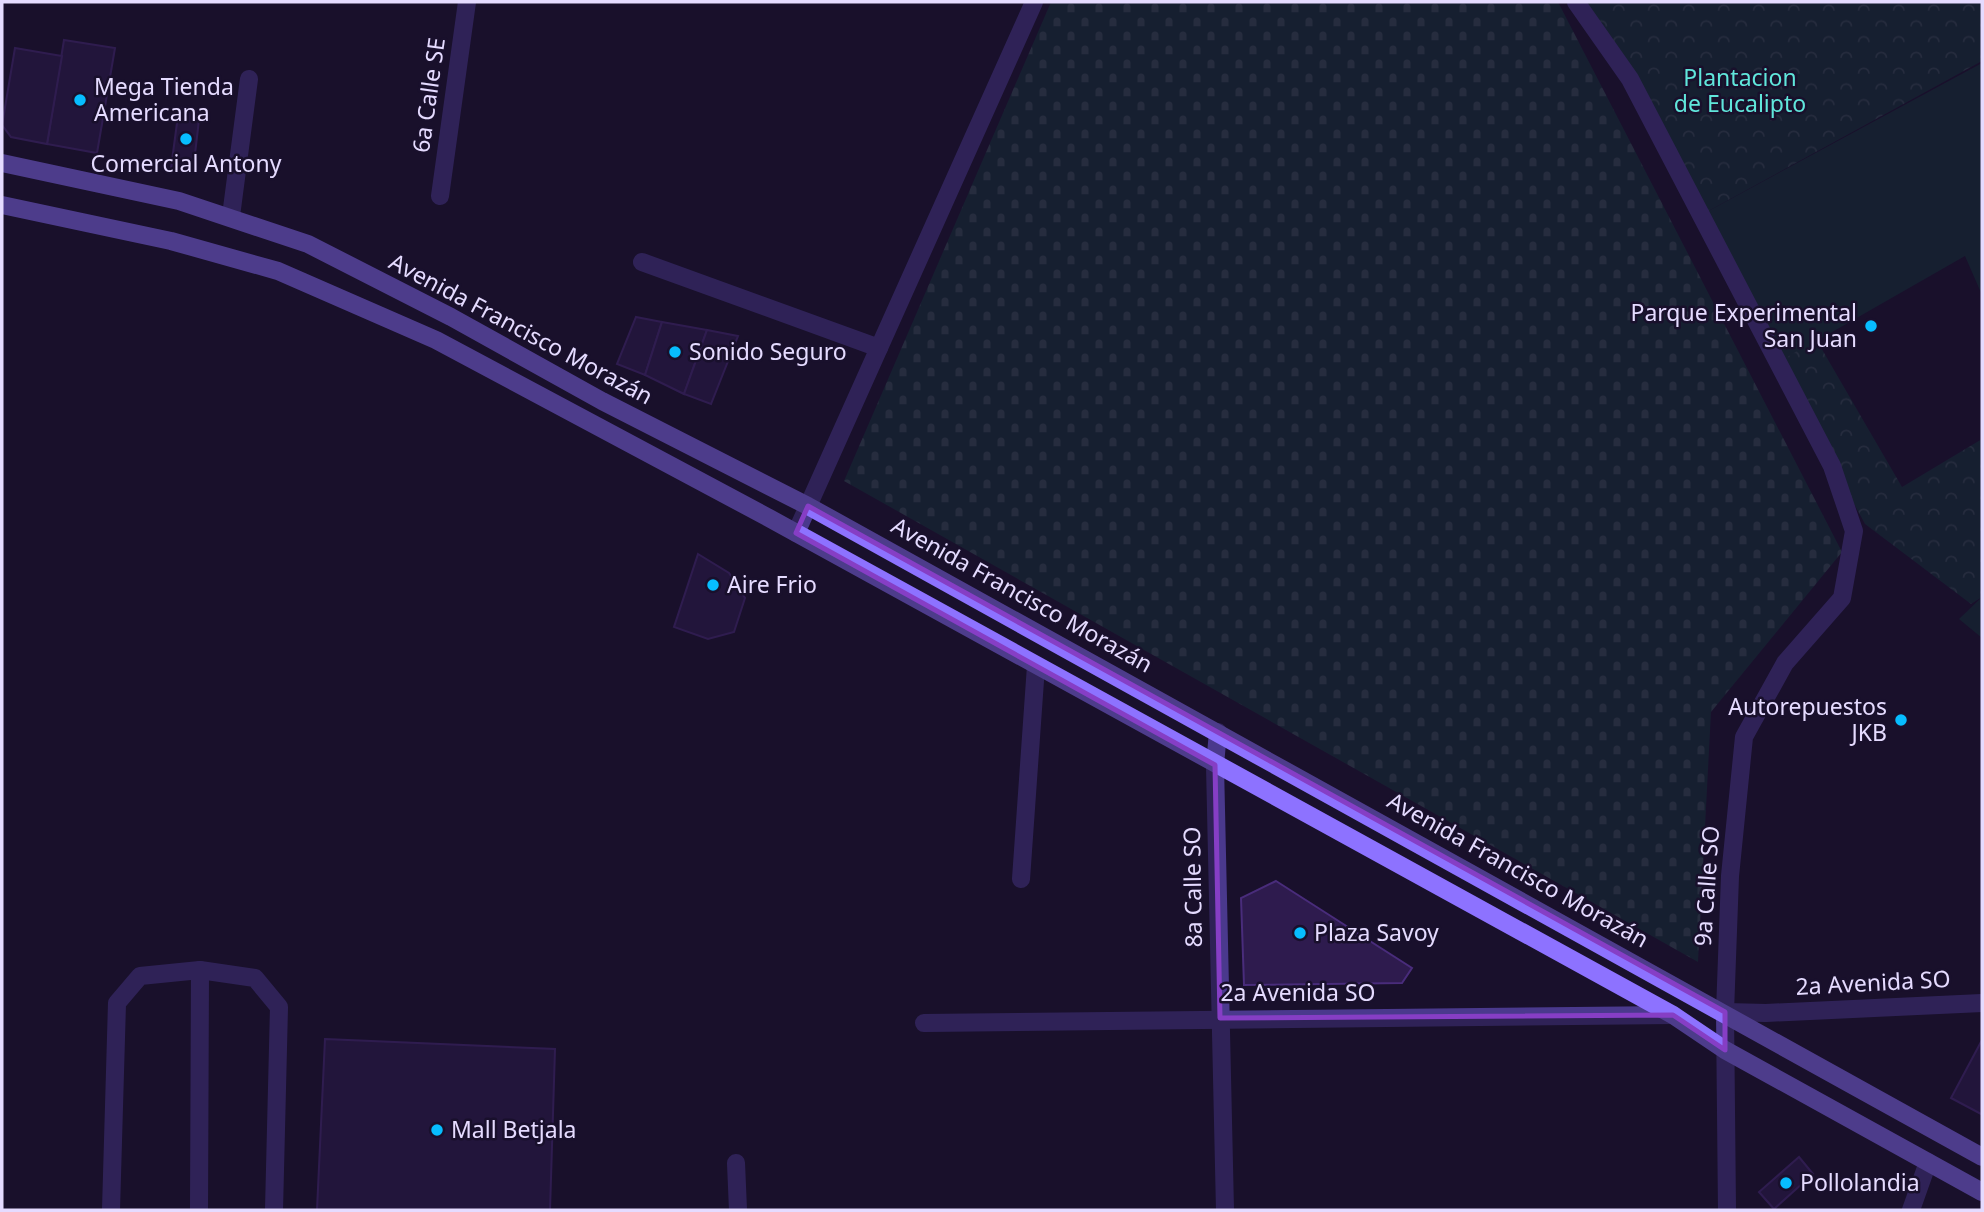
<svg xmlns="http://www.w3.org/2000/svg" width="1984" height="1212" viewBox="0 0 1984 1212" font-family="'Noto Sans',sans-serif">
<style>
.green{fill:#133136}
.forest{fill:url(#forest-crowns)}
.cemetery{fill:url(#cemetery-stones)}
.building{fill:#2e1b4e;stroke:#492c7b;stroke-width:2}
.lines{fill:none;stroke-linecap:round;stroke-linejoin:round}
.service{stroke:#4a398d;stroke-width:18}
.minor{stroke:#4a398d;stroke-width:18}
.tertiary{stroke:#4a398d;stroke-width:18}
.secondary{stroke:#8d72ff;stroke-width:18}
.marked{fill:none;stroke:#863ec5;stroke-width:5;stroke-linejoin:round}
.poi-dot{fill:#07bdff;stroke:#19102c;stroke-width:2.5}
.labels{text-anchor:middle;stroke-width:5;stroke-linejoin:round;paint-order:stroke}
.park-label{font-size:23px;fill:#60e6db;stroke:#19102c}
.poi-label{font-size:23px;fill:#e5dbff;stroke:#19102c;text-anchor:start}
.street-label{font-size:23px;fill:#e5dbff;stroke:#19102c}
</style>
<defs>
<pattern id="forest-crowns" width="20" height="18" patternUnits="userSpaceOnUse" patternTransform="scale(1.75)"><rect width="20" height="18" fill="#133136"/><path d="M2 6a3 3 0 1 1 6 0M12 15a3 3 0 1 1 6 0" fill="none" stroke="#354e54"/></pattern>
<pattern id="cemetery-stones" width="16" height="16" patternUnits="userSpaceOnUse" patternTransform="scale(1.75)"><rect width="16" height="16" fill="#133136"/><path d="M2 7V4a2 2 0 0 1 4 0v3zM10 15v-3a2 2 0 0 1 4 0v3z" fill="#354e54"/></pattern>
</defs>
<rect width="100%" height="100%" fill="#19102c"/>
<g class="green">
<polygon points="1982,63 1982,295 1965,256 1778,363 1701,215"/>
<polygon points="1982,597 1982,638 1959,619"/>
</g>
<g class="forest">
<polygon points="1572,2 1982,2 1982,61 1701,215 1630,79"/>
<polygon points="1816,339 1902,487 1982,439 1982,597 1971,604 1865,524 1778,363"/>
</g>
<polygon class="cemetery" points="1051,2 1558,2 1842,552 1711,712 1698,962 844,481"/>
<g class="building">
<polygon points="64,40 115,48 97,153 47,144"/>
<polygon points="15,48 62,56 47,144 11,137 2,125"/>
<polygon points="179,108 200,111 193,171 171,168"/>
<polygon points="636,317 662,322 645,375 617,364"/>
<polygon points="662,322 707,330 684,394 645,375"/>
<polygon points="707,330 738,336 711,404 684,394"/>
<polygon points="698,554 729,573 745,598 734,632 708,639 674,627"/>
<polygon points="1276,881 1412,968 1402,983 1244,985 1241,898"/>
<polygon points="325,1039 555,1049 550,1210 317,1210"/>
<polygon points="1982,1040 1982,1113 1981,1114 1951,1098"/>
<polygon points="1799,1157 1813,1174 1774,1209 1759,1192"/>
</g>
<g class="lines">
<g class="service">
<polyline points="231,216 249,79"/>
<polyline points="1021,879 1036,666"/>
<polyline points="111,1210 117,1003 140,976 200,970 255,978 279,1007 274,1210"/>
<polyline points="199,1210 200,970"/>
<polyline points="1911,1210 1928,1162"/>
</g>
<g class="minor">
<polyline points="1576,2 1630,79 1832,466 1854,531 1842,598 1785,663 1744,737 1730,876 1725,1012 1766,1013 1982,1003"/>
<polyline points="440,196 467,2"/>
<polyline points="642,262 879,348"/>
<polyline points="796,533 1034,2"/>
<polyline points="1218,732 1215,765 1225,1210"/>
<polyline points="924,1023 1673,1015"/>
<polyline points="736,1163 738,1210"/>
</g>
<polyline class="tertiary" points="1725,1012 1727,1210"/>
<g class="secondary">
<polyline points="2,163 179,201 308,244 451,317 602,401 808,506 1982,1157"/>
<polyline points="2,205 171,241 278,271 436,340 769,518 1673,1015 1725,1050 1982,1192"/>
</g>
</g>
<path d="M0 0H1984V1212H0ZM808,506L1725,1012V1050L1673,1015L1220,1018L1215,765L796,533Z" fill="#19102c" fill-opacity=".55" fill-rule="evenodd"/>
<path class="marked" d="M808,506L1725,1012V1050L1673,1015L1220,1018L1215,765L796,533Z"/>
<g class="poi-dot">
<circle cx="80" cy="100" r="7"/>
<circle cx="186" cy="139" r="7"/>
<circle cx="1871" cy="326" r="7"/>
<circle cx="675" cy="352" r="7"/>
<circle cx="713" cy="585" r="7"/>
<circle cx="1901" cy="720" r="7"/>
<circle cx="1300" cy="933" r="7"/>
<circle cx="437" cy="1130" r="7"/>
<circle cx="1786" cy="1183" r="7"/>
</g>
<g class="labels">
<g class="park-label">
<text x="1740" y="86">Plantacion<tspan x="1740" dy="26">de Eucalipto</tspan></text>
</g>
<g class="poi-label">
<text x="94" y="95">Mega Tienda<tspan x="94" dy="26">Americana</tspan></text>
<text x="186" y="172" text-anchor="middle">Comercial Antony</text>
<text x="1857" y="321" text-anchor="end">Parque Experimental<tspan x="1857" dy="26">San Juan</tspan></text>
<text x="689" y="360">Sonido Seguro</text>
<text x="727" y="593">Aire Frio</text>
<text x="1887" y="715" text-anchor="end">Autorepuestos<tspan x="1887" dy="26">JKB</tspan></text>
<text x="1314" y="941">Plaza Savoy</text>
<text x="451" y="1138">Mall Betjala</text>
<text x="1800" y="1191">Pollolandia</text>
</g>
<g class="street-label">
<text transform="translate(429 95) rotate(-82)" y="8">6a Calle SE</text>
<text transform="translate(521 329) rotate(28)" y="8">Avenida Francisco Morazán</text>
<text transform="translate(1022 595) rotate(29)" y="8">Avenida Francisco Morazán</text>
<text transform="translate(1518 870) rotate(29)" y="8">Avenida Francisco Morazán</text>
<text transform="translate(1707 886) rotate(-86)" y="8">9a Calle SO</text>
<text transform="translate(1193 887) rotate(-91)" y="8">8a Calle SO</text>
<text transform="translate(1873 983) rotate(-3)" y="8">2a Avenida SO</text>
<text x="1298" y="1001">2a Avenida SO</text>
</g>
</g>
<rect width="1984" height="1212" fill="none" stroke="#e5dbff" stroke-width="7"/>
</svg>
